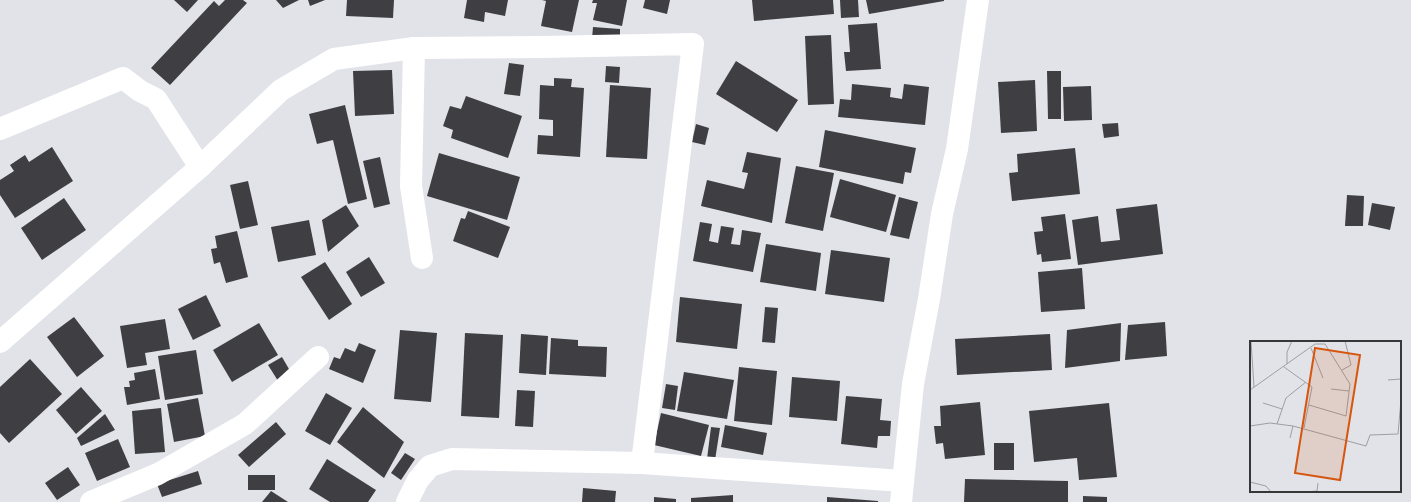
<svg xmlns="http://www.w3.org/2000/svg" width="1411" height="502" viewBox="0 0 1411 502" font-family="Overpass,sans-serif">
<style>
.building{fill:#3e3e43}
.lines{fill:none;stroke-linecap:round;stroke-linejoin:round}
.street{stroke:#fff;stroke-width:22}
.inset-road{fill:none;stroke:#9e9ea3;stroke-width:1}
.view{fill:#d65610;fill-opacity:0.15;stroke:#d65610;stroke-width:2}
.inset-edge{fill:none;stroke:#373739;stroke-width:2}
</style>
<rect width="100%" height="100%" fill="#e2e3e9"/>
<g class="building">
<polygon points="174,0 198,0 187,12"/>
<polygon points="225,0 243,0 247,3 170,85 151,68 214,1 219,6"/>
<polygon points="276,0 299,0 283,8"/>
<polygon points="308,0 325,0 310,6"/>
<polygon points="347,0 394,0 393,18 346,16"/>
<polygon points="467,0 508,0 505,16 485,12 484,22 464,18"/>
<polygon points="542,0 579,0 572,32 541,26 546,1"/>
<polygon points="593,0 627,0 622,26 593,20 597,3 592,3"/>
<polygon points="645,0 670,0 667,14 643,8"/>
<polygon points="752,0 833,0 834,14 754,21"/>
<polygon points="840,0 858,0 859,17 841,18"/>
<polygon points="866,0 944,0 944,1 869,14"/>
<polygon points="877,23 881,69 846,71 844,52 850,52 848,25"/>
<polygon points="593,27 620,29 620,40 592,39"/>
<polygon points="831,35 834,104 808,105 805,36"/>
<polygon points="736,61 798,100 777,132 716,94"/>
<polygon points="509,63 524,65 520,96 504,94"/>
<polygon points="606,66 620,67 619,83 605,82"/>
<polygon points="392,70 394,114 355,116 353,71"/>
<polygon points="1047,71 1061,71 1061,119 1048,119"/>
<polygon points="554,78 572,79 571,87 584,88 580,157 537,154 538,135 553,136 553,120 539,119 540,85 554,86"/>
<polygon points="1035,80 1037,131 1001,133 998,82"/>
<polygon points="852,84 891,88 890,97 902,99 904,84 929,87 925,125 838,117 840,99 851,100"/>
<polygon points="610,85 651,88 647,159 606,157"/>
<polygon points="1091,86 1092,120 1064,121 1063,87"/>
<polygon points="466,96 522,116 508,158 451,138 453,130 443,126 450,106 461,109"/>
<polygon points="345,105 367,199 348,204 333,140 317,144 309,114"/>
<polygon points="1118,123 1119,136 1104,138 1102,124"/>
<polygon points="696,124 709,128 705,145 692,142"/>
<polygon points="825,130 916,148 911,173 905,172 903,184 819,167"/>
<polygon points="52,147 73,181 15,218 0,195 0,180 14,171 10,165 25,155 29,162"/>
<polygon points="1075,148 1080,194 1012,201 1009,173 1018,172 1017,154"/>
<polygon points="747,152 781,158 772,223 701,206 707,180 744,189 748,173 742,172"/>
<polygon points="439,153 520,177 507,220 427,196"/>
<polygon points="380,157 390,204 374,208 363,161"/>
<polygon points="796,166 834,173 823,231 785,223"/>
<polygon points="840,179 896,195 886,232 830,217"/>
<polygon points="248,181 258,225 240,229 230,185"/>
<polygon points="1347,195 1364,196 1363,226 1345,226"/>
<polygon points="899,197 918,202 909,239 890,235"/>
<polygon points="64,198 86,230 42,260 21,228"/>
<polygon points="1372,203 1395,207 1390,230 1368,225"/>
<polygon points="1157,204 1163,254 1078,265 1072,220 1098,216 1101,242 1120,240 1116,209"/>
<polygon points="346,205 359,226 328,252 322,220"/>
<polygon points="468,211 510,227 498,258 453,241 461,218 465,219"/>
<polygon points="1065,214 1071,259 1042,262 1041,254 1037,255 1034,232 1043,231 1041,217"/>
<polygon points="309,220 316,255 278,262 271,227"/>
<polygon points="700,222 712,224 709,241 718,243 721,226 734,228 731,244 740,245 742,230 761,233 753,272 693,261"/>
<polygon points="237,231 248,277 226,283 220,262 214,264 211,249 217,248 215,236"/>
<polygon points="766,244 821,253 816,291 760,282"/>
<polygon points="831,250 890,258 884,302 825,294"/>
<polygon points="369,257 385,283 361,297 346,272"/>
<polygon points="325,262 352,304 329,320 301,277"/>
<polygon points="1082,268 1085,309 1041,312 1038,272"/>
<polygon points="206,295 221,326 193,340 178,309"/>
<polygon points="680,297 742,304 737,349 676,342"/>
<polygon points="765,307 778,308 775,343 762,342"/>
<polygon points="74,317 104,356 77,377 47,337"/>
<polygon points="165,319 170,349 145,353 147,365 127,368 120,326"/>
<polygon points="1165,322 1167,356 1125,360 1128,325"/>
<polygon points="259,323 278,355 232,382 213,350"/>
<polygon points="1121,323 1120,361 1065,368 1067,330"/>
<polygon points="400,330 437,333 431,402 394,399"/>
<polygon points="465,333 503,335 499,418 461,416"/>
<polygon points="521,334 548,336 546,375 519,373"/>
<polygon points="1050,334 1052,370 957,375 955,339"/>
<polygon points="551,338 578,340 578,346 607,347 606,377 549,374"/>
<polygon points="359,343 376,350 363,383 329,369 334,357 340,359 345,348 355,352"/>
<polygon points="196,350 203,394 165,400 158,356"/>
<polygon points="282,357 293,376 280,384 268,365"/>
<polygon points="30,359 62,394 9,443 0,433 0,387"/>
<polygon points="739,367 777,371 772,425 734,421"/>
<polygon points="155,369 160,399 127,405 124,387 130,387 129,381 135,380 134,373"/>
<polygon points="684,372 734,380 727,419 677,411"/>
<polygon points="792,377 840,381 837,421 789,417"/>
<polygon points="666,384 678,386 675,410 662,408"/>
<polygon points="81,387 102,411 76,434 56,410"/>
<polygon points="517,390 535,391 533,427 515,426"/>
<polygon points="326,393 352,408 330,445 305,431"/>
<polygon points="846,396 882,399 880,420 891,421 890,436 878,436 877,448 841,444"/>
<polygon points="198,398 205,436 174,442 167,404"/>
<polygon points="980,402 985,455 945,459 943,443 936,444 934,426 941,426 940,406"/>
<polygon points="1109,403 1117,477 1079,480 1077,458 1034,462 1029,411"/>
<polygon points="363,407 404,442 384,478 337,442"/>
<polygon points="161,408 165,452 135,454 132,411"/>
<polygon points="661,413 709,425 701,456 654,445"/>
<polygon points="105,414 115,430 81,446 77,438"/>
<polygon points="276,422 286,434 249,467 238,455"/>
<polygon points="725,425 767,433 763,455 721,447"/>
<polygon points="711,427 720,428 715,460 707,459"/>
<polygon points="118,439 130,467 97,481 85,453"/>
<rect x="994" y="443" width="20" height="27"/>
<polygon points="405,453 415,459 401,480 391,473"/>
<polygon points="327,459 376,490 368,502 330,502 309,489"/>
<polygon points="68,467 80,485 57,500 45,483"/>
<polygon points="198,471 202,484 162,497 157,484"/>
<rect x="248" y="475" width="27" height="15"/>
<polygon points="965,479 1068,481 1068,502 964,502"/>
<polygon points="583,488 616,491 615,502 582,502"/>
<polygon points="271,491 288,502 262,502"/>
<polygon points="733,495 733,502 691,502 691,498"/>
<polygon points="1083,496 1107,497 1107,502 1083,502"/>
<polygon points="654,497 676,499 676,502 654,502"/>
<polygon points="827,497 878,501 878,502 827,502"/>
</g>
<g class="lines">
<g class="street">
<polyline points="414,48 411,186 422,258"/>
<polyline points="0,129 123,78 140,91 156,99 200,167"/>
<polyline points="0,342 200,167 281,90 334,59 414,48 542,47 693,44 642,463"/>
<polyline points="91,502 158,474 245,424 318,357"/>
<polyline points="407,502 418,480 430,466 452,459 642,463 903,481"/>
<polyline points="901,502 913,384 929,299 942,214 957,149 978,0"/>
</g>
</g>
<g transform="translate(1250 341)">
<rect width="151" height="151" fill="#e2e3e9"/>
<path class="inset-road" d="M1,0L4,46M61,7L73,37M37,23V11L42,0M34,26L62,46L54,87M92,29L101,24L95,0M138,39L151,38M81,48L99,50M0,49L65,3H75L100,43L96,75L59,64M13,62L32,68M27,83L36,57L56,41M0,85L20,82L43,85L116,105L120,94L148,93L151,59M40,97L43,85M0,141L16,145L21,151M55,151L67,150L68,142"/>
<path class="view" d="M65,7L110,14L90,139L45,132Z"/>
<rect width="151" height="151" class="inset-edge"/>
</g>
</svg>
